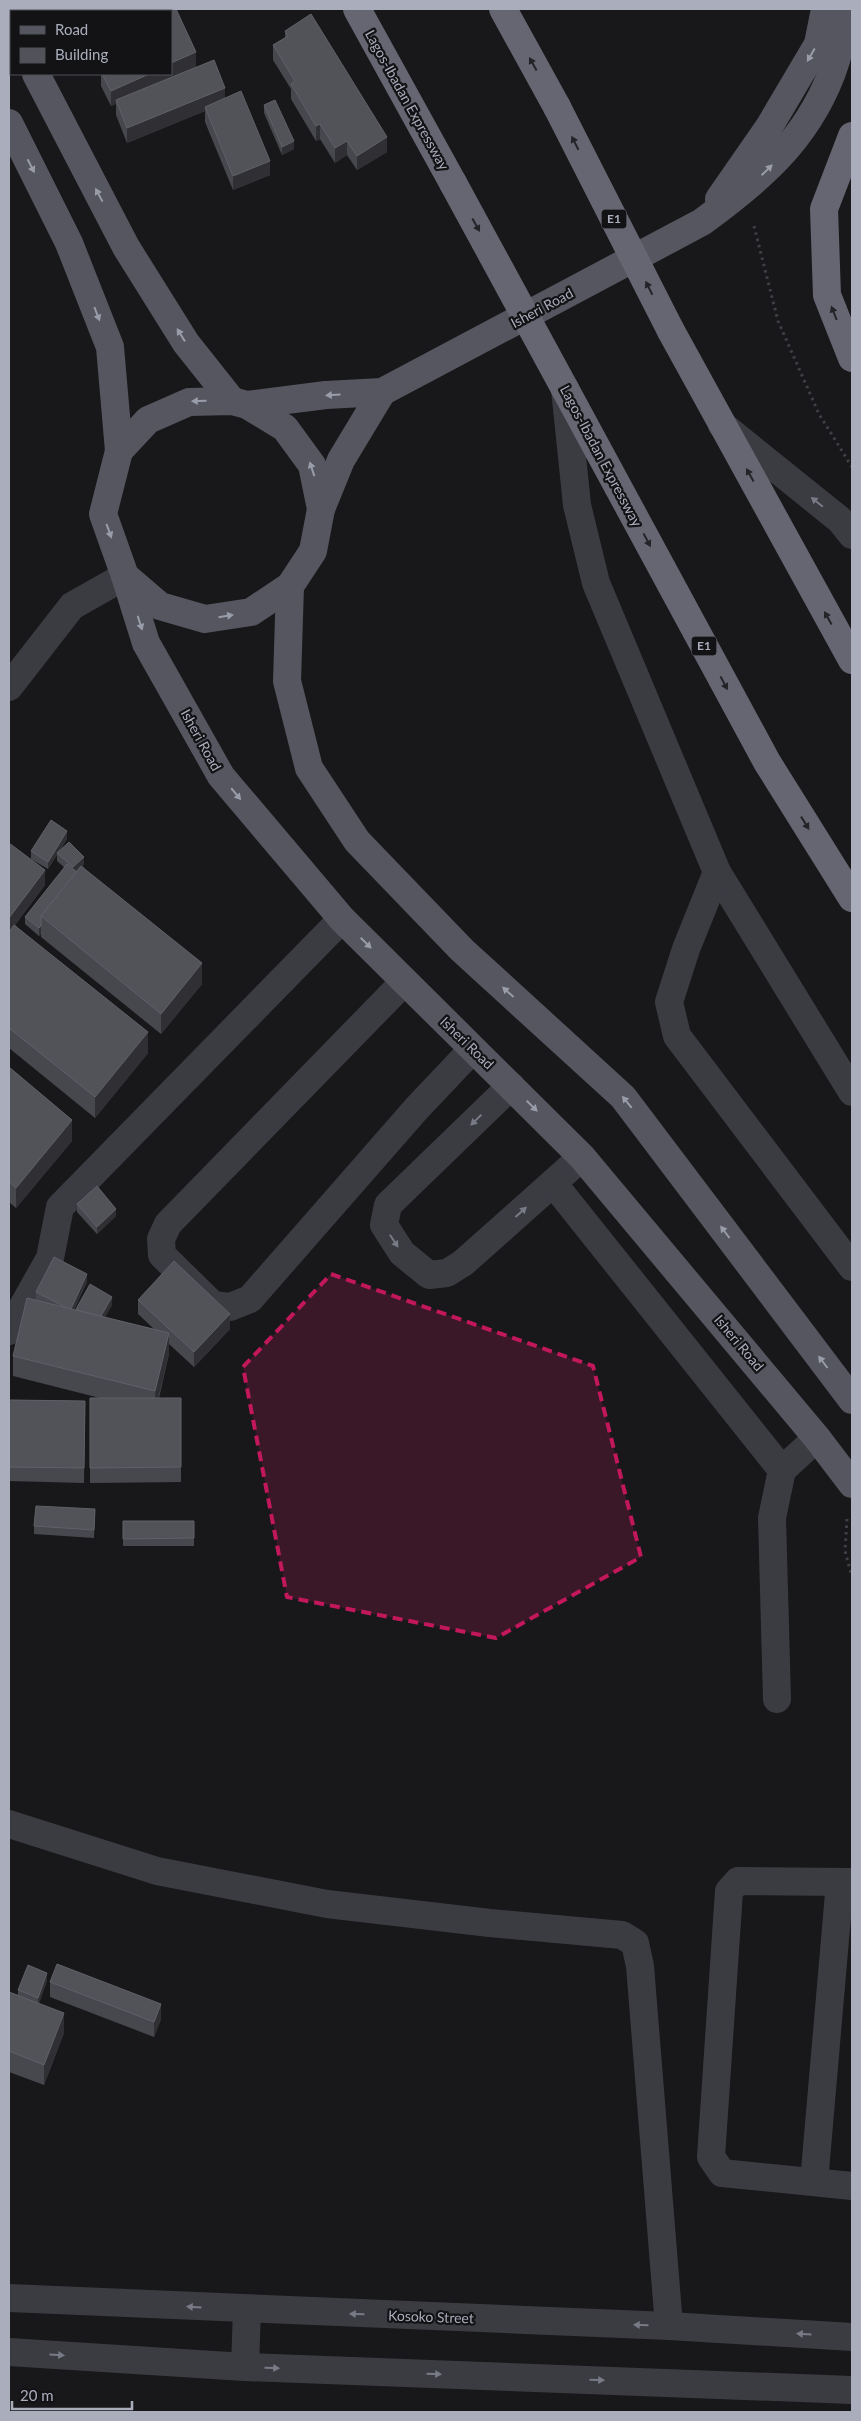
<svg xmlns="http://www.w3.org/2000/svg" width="861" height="2421" viewBox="0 0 861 2421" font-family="Lato,sans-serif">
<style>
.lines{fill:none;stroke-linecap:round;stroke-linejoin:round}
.path{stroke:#3f4047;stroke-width:3;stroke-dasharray:2.5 4;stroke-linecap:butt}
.minor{stroke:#3b3b42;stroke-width:28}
.major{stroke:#55565f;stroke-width:28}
.highway{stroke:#656671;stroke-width:28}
.highway-bridge{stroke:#656671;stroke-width:28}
.wall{fill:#47484d}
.shaded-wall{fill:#303034}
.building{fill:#525359;stroke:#606168}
.oneway{fill:#999ca9}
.oneway2{fill:#232428}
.oneway3{fill:#787a85}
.marked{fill:#c2185b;fill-opacity:0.2;stroke:#c2185b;stroke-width:4;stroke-dasharray:10 6;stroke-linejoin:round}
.labels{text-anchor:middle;stroke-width:4.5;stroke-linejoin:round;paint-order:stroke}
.shield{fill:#131316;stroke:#7d7f8a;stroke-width:1}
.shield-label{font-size:12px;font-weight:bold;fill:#aaadbb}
.street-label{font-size:14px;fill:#aaadbb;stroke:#131316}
</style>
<rect width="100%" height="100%" fill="#18181b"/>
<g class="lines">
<g class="path">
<polyline points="754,226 778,321 819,414 852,467"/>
<polyline points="847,1519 845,1551 852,1577"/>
</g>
<g class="minor">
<polyline points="565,389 577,505 596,583 717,872 852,1092"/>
<polyline points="722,425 840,520 852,535"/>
<polyline points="9,687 72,606 125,576"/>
<polyline points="717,872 686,949 669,1002 677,1036 852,1267"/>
<polyline points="404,982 168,1224 161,1239 162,1255 213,1305 230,1307 250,1299 417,1108 472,1050"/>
<polyline points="511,1086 388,1205 384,1225 402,1253 429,1275 447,1273 463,1263 582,1157"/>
<polyline points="553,1183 782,1470"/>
<polyline points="9,1331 50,1258 60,1207 342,919"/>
<polyline points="777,1699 772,1518 782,1470 817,1438"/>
<polyline points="9,1824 157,1871 327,1904 490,1923 622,1935 635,1943 640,1966 669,2326"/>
<polyline points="852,1882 738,1881 729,1891 711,2157 722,2173 852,2186"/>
<polyline points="814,2182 840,1882"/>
<polyline points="9,2298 669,2326 852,2337"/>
<polyline points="9,2352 245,2367 852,2390"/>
<polyline points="245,2367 247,2309"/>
</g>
<g class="major">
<polyline points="9,22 11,27"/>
<polyline points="36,74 126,247 186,343 232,401"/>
<polyline points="9,123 69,243 110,347 119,451"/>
<polyline points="719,199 769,127 818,44 825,9"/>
<path d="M247,405L285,428L312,465L321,509L313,551L290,586L251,612L205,619L160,606L125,576L103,514L119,451L148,420L189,402L232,401L247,405L326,395L382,392L702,222C758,181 805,142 831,75C839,54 844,31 850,9"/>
<polyline points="321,509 341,460 382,392"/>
<polyline points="125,576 146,643 221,776 342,919 582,1157 817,1438 852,1484"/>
<polyline points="290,586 287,681 309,768 357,841 462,950 623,1097 852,1400"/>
</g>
<g class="highway">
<polyline points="357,9 453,183"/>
<polyline points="503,9 557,107"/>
<polyline points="852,136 824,209 827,295 852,358"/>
<polyline points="671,331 852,660"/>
<polyline points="565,389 767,762 852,898"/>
</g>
<g class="highway-bridge">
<polyline points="557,107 671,331"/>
<polyline points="453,183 565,389"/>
</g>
</g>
<g class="wall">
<polygon points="176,9 196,67 225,98 270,175 233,190 205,122 205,111 127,143 116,115 116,104 111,106 101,86 101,74 171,74"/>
<polygon points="285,31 387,152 357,170 347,155 335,163 320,139 316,141 291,99 291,89 273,60 273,45 285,38"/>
<polygon points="264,105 294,149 282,155 264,113"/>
<polygon points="67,839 60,850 84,864 82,866 202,984 161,1034 41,937 41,934 39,936 25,924 25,917 65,868 57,861 57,855 48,869 31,859 31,851"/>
<polygon points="9,843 45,885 15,925 148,1053 95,1118 9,1048"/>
<polygon points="9,1067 72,1141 16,1208 9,1202"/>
<polygon points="77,1204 116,1216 97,1234 77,1212"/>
<polygon points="87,1282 74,1310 76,1310 76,1309 112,1305 105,1317 154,1329 138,1314 138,1300 230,1329 194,1367 169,1344 169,1354 159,1398 181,1398 181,1482 90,1483 90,1398 100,1398 13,1376 13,1356 36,1300 36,1292"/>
<polygon points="9,1400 85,1401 84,1483 9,1481"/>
<polygon points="95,1509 94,1538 34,1534 34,1526"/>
<rect x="123" y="1521" width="71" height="25"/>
<polygon points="47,1981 39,2003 64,2033 44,2085 9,2072 9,1992 18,1995 18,1990"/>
<polygon points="50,1982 161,2019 154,2037 50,1997"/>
</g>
<g class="shaded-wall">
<polygon points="196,52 196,67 116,100 116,104 111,106 111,91 149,74 171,74 171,63"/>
<polygon points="225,88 225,102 205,107 205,111 127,143 127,128"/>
<polygon points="320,124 320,139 316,141 316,126"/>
<polygon points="387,137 387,152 357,170 357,156"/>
<polygon points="294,141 294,149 282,155 282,147"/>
<polygon points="347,141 347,155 335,163 335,148"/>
<polygon points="270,161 270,175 233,190 233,176"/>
<polygon points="67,831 67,839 57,854 57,853 57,855 48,869 48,862"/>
<polygon points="84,857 84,864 73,875 73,867"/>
<polygon points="45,870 45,885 10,931 9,947 9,918"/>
<polygon points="41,926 41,934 39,936 39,928"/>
<polygon points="202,963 202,984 161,1034 161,1014"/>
<polygon points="148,1032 148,1053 95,1118 95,1097"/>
<polygon points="72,1120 72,1141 16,1208 16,1188"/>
<polygon points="116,1209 116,1216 97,1234 97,1227"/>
<polygon points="87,1274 87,1282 70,1317 70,1309"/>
<polygon points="112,1297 112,1305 98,1330 98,1322"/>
<polygon points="230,1314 230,1329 194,1367 194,1352"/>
<polygon points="169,1333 169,1354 155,1411 155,1391"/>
<polygon points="47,1973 47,1981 38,2006 38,1998"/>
<polygon points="161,2004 161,2019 154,2037 154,2022"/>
<polygon points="64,2013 64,2033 44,2085 44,2065"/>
</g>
<g class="building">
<polygon points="73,9 116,9 109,11 67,11"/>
<polygon points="116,9 176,9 196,52 171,63 171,11 110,11"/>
<polygon points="311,14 387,137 357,156 347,141 335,148 320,124 316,126 291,84 295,81 273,45 288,36 285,31"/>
<polygon points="214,60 225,88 127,128 116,100"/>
<polygon points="102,74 149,74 111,91"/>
<polygon points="241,91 270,161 233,176 205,107"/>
<polygon points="275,100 294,141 282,147 264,105"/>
<polygon points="51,820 67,831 48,862 31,851"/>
<polygon points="69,842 84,857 73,867 57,853"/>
<polygon points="9,843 45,870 9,918"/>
<polygon points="67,864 77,872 41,916 41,926 39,928 25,917"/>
<polygon points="81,866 202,963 161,1014 41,916"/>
<polygon points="14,925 148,1032 95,1097 9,1028 9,932"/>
<polygon points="9,1067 72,1120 16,1188 9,1182"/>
<polygon points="97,1186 116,1209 97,1227 77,1204"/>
<polygon points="54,1257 87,1274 71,1309 67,1308 36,1292"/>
<polygon points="174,1261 230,1314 194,1352 138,1300"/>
<polygon points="90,1284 112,1297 101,1316 80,1311 76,1309"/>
<polygon points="27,1298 169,1333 155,1391 13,1356"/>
<polygon points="90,1398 181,1398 181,1467 90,1468"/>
<polygon points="9,1400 85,1401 84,1468 9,1467"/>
<polygon points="36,1506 95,1509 94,1530 34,1526"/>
<polygon points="123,1521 194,1521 194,1538 123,1539"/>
<polygon points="57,1964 161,2004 154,2022 50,1982"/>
<polygon points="28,1965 47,1973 38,1998 18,1990"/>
<polygon points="9,1992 64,2013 44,2065 9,2051"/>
</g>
<defs><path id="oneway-solid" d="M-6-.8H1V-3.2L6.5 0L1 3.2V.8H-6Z" transform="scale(1.25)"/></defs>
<g class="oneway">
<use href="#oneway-solid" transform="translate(811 55) rotate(120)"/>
<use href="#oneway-solid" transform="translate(31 166) rotate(63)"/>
<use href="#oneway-solid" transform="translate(767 170) rotate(-44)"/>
<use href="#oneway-solid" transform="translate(99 195) rotate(-118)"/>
<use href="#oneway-solid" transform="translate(97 314) rotate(69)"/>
<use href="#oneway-solid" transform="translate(181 335) rotate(-122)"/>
<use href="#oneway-solid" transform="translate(333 395) rotate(176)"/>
<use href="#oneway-solid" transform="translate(199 401) rotate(179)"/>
<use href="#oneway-solid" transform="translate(312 469) rotate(-108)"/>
<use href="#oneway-solid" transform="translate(109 531) rotate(70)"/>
<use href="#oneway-solid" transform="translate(226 616) rotate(-9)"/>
<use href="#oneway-solid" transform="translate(140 623) rotate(72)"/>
<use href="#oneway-solid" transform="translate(236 794) rotate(50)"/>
<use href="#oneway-solid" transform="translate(366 943) rotate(45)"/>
<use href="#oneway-solid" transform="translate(508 992) rotate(-138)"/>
<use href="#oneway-solid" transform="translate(627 1102) rotate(-129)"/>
<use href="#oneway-solid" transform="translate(532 1106) rotate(45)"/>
<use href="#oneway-solid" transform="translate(725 1232) rotate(-127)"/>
<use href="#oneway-solid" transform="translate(823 1362) rotate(-127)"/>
</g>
<g class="oneway2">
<use href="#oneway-solid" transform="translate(533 64) rotate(-119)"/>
<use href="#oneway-solid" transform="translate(575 143) rotate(-117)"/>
<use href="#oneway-solid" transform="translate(476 225) rotate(61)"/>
<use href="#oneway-solid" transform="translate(649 288) rotate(-117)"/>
<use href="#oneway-solid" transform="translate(834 313) rotate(-111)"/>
<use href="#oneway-solid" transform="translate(750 475) rotate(-119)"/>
<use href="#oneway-solid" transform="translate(647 540) rotate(62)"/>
<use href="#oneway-solid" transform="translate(828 618) rotate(-119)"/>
<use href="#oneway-solid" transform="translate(724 683) rotate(62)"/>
<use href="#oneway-solid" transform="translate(805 823) rotate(58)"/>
</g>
<g class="oneway3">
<use href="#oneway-solid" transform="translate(817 502) rotate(-141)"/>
<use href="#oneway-solid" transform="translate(476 1120) rotate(136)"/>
<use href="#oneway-solid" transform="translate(521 1212) rotate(-42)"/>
<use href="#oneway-solid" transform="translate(394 1241) rotate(57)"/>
<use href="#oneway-solid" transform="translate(194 2307) rotate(-177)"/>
<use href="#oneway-solid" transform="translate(357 2314) rotate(-178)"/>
<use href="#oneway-solid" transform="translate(641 2325) rotate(-178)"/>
<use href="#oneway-solid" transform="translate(804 2334) rotate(-177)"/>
<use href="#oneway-solid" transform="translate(57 2355) rotate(4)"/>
<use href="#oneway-solid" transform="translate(272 2368) rotate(2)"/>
<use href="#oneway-solid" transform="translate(434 2374) rotate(2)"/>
<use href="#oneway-solid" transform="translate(597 2380) rotate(2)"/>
</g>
<path class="marked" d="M331,1274L593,1366L641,1557L496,1638L287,1597L243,1367Z"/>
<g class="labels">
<g class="shield">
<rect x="601.5" y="209.5" width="25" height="19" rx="4"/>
<rect x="691.5" y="636.5" width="25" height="19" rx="4"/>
</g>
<g class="shield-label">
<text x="614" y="223">E1</text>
<text x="704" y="650">E1</text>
</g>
<g class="street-label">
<text transform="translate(407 100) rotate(61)" y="5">Lagos-Ibadan Expressway</text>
<text transform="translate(542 308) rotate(-28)" y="5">Isheri Road</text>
<text transform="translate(601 456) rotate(62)" y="5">Lagos-Ibadan Expressway</text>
<text transform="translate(201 740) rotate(61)" y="5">Isheri Road</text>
<text transform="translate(467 1043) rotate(44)" y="5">Isheri Road</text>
<text transform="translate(739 1343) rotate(50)" y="5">Isheri Road</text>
<text transform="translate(431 2317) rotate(2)" y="5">Kosoko Street</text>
</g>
</g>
<rect width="861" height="2421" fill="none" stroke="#aaadbb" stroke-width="20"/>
<rect x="10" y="10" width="162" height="65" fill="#131316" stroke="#4f5158"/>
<rect x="20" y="26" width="25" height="8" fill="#55565f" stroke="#4f5158"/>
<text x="55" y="35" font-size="15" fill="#aaadbb">Road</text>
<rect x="20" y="48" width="25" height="15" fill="#525359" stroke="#4f5158"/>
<text x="55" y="60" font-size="15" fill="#aaadbb">Building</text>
<path d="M12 2401v8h120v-8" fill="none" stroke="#aaadbb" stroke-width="2.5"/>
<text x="20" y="2401" font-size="15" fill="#aaadbb" stroke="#131316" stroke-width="4" paint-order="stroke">20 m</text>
</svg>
